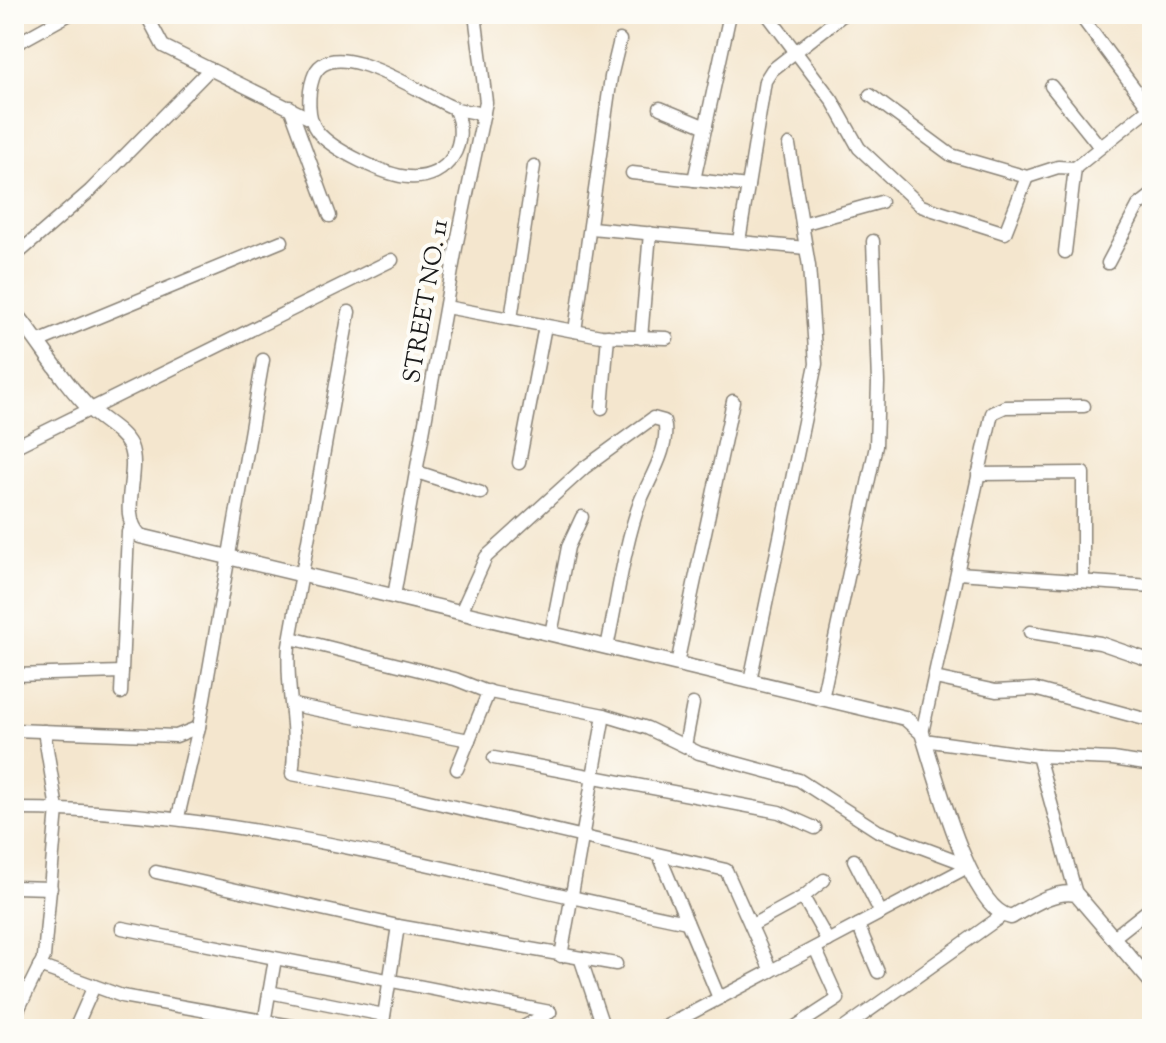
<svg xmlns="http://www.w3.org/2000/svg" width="1166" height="1043" viewBox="0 0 1166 1043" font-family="'Sorts Mill Goudy',serif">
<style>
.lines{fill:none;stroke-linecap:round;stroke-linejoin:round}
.minor-casing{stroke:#888175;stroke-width:15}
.tertiary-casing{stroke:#888175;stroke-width:17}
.minor{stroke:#fff;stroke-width:12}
.tertiary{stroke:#fff;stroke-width:14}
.labels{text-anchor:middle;stroke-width:8;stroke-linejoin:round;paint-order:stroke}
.street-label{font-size:24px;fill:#1c1c1c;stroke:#fdfcf7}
</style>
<rect width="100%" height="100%" fill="#fdfcf7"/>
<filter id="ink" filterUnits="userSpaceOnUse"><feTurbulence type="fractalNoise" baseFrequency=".0125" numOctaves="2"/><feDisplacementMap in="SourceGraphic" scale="16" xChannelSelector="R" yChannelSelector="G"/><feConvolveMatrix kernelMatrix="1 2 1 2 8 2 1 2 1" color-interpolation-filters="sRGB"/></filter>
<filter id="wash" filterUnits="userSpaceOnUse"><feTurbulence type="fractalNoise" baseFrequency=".006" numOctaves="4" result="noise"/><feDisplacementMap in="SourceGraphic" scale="32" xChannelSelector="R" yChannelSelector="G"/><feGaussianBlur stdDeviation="1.8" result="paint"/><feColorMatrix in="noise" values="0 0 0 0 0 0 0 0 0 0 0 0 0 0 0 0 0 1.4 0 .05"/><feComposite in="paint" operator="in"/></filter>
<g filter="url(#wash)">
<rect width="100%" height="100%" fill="#f4e6ce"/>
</g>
<g filter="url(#ink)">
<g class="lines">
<g class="minor-casing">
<g id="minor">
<polyline points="146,14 163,46 311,119"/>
<polyline points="767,14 832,100 859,148 921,206 1005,233 1027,177"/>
<polyline points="1079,14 1149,108"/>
<polyline points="14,45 70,14"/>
<polyline points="1051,86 1100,147"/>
<polyline points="870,95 951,155 1027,177 1058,167 1075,168"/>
<polyline points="290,107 330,216"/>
<path d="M454,108C471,142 449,180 409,177C386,176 332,150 317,131C307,118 308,93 313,78C329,28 429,99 454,108C463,111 474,112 484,114"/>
<polyline points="660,108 706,127"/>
<polyline points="632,173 748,186"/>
<polyline points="694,180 730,14"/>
<polyline points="802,224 881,202"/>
<polyline points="591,228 806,248"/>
<polyline points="739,241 765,81 772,70 844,14"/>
<polyline points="1065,252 1075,168 1152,106"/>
<polyline points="14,257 90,191 210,69"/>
<polyline points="1108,263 1138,206 1152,195"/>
<polyline points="446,307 601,336 667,338"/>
<path d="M349,312L289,646C285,689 299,730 292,774L403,795L726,870L771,971"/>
<polyline points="511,319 534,166"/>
<polyline points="575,331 611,77 620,40"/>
<polyline points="641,338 650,233"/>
<polyline points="40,341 282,241"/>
<polyline points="602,408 608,336"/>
<polyline points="14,447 392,260"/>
<polyline points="519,463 545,326"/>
<polyline points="417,472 481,493"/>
<polyline points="978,474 1083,473 1083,581"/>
<polyline points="958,573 1152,586"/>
<polyline points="394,596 457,242 486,102 475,14"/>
<path d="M461,612L486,557L584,468L653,418L664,421C671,447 649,479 640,502C624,546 617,601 607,647"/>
<polyline points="1030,632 1100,643 1152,661"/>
<polyline points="551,634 568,547 582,517"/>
<polyline points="291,638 455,679 485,691 604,715 647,728 699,753 799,780 878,831 966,864 960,871 661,1029"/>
<polyline points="677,664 733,401"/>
<polyline points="14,675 122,672"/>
<polyline points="935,678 996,691 1034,689 1152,721"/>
<polyline points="750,681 816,364 809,266 789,145"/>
<polyline points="121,693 128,532 132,524"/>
<polyline points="822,699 876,446 878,383 873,241"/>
<polyline points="293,705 469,740"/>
<polyline points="14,730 176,736 199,727"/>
<polyline points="922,733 992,413 1005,407 1084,406"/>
<polyline points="924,740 1038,756 1076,894"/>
<polyline points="685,746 693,704"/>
<polyline points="1038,756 1113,759 1152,765"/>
<polyline points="494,758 779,812 815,828"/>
<polyline points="457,769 489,691"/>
<path d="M14,809C244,809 464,877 687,922"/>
<polyline points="178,817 199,727 263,360"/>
<polyline points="659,855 719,998"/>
<polyline points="854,860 881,913"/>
<polyline points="156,872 398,926 616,964"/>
<polyline points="14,887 51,888"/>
<polyline points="803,897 828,941"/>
<polyline points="752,925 803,897 824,880"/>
<polyline points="858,925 878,972"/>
<polyline points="122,928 550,1012"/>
<polyline points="1114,937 1152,907"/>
<polyline points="561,956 604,715"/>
<polyline points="581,960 604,1029"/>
<polyline points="39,966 122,996 309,1029"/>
<polyline points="269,992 384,1015"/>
<polyline points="14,1018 44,957 57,809 44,731"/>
<polyline points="75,1029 94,986"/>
<polyline points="263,1029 275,959"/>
<polyline points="382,1029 398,926"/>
<polyline points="520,1029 550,1012"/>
<polyline points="792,1029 838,999 815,948"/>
<polyline points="843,1029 1003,915"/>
</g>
</g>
<g class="tertiary-casing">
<path id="tertiary" d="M14,311C40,342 61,380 90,409C102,421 122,430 130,446C141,473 117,514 140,536L905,718L922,733C935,771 969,910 1011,917C1029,907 1055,889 1076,894L1152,983"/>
</g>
<use href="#minor" class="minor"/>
<use href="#tertiary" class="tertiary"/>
</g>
</g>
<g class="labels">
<g class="street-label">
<text transform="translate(425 301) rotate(-80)" y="8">STREET NO. 11</text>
</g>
</g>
<rect width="1166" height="1043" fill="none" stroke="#fdfcf7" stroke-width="48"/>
</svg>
